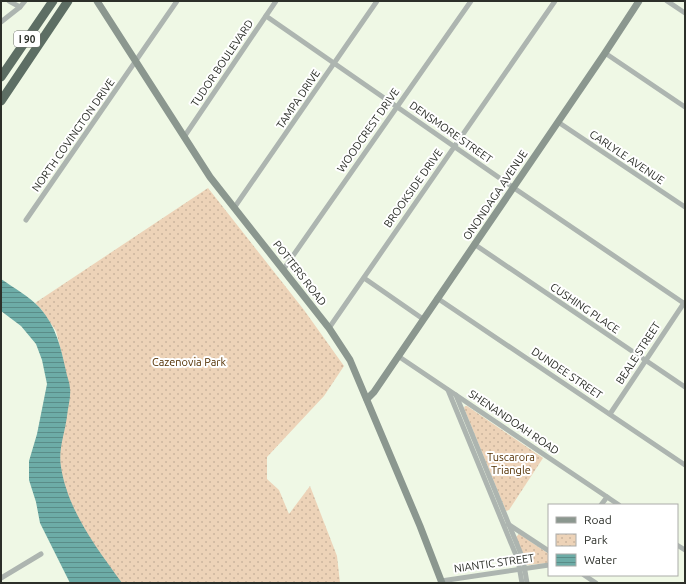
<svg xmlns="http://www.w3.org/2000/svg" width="686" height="584" viewBox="0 0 686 584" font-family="Ubuntu,sans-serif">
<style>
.park{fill:url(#park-dots)}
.water{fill:url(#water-rules)}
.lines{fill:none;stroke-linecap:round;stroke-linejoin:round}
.street{stroke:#adb5b0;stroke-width:5}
.secondary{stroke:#8b978f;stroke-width:7}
.highway{stroke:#5d6e64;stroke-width:9}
.labels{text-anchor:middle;stroke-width:4;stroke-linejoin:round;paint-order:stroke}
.shield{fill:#fff;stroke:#6b6d69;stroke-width:1}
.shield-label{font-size:10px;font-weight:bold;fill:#2c2f29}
.street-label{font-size:11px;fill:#2c2f29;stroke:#fff}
.park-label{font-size:11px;fill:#522f00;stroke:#fff}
</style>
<defs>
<pattern id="park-dots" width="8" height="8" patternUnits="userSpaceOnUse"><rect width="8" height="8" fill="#edd3b8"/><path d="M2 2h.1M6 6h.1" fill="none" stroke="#cbb59e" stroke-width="1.8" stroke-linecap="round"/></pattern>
<pattern id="water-rules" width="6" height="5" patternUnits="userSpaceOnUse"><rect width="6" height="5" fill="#6daca7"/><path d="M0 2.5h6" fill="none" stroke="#5a8c88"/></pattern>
</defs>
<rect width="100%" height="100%" fill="#eff8e5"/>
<g class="park">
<polygon points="208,188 304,310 344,366 324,396 267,457 267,479 279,490 289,514 310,486 337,556 340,583 67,583 79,576 55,459 63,358 56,331 41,309 35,303"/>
<polygon points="465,406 467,406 543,458 509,510 506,511 464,408"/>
<polygon points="519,534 549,554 549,563 527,565 516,537"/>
</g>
<path class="water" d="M1,279C14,288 29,296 40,308C56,326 61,348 66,371C67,377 70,383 70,389C71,397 68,407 67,416C65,433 58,449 61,467C68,511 96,547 122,583H70L40,523L36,502L29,480V461L37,434L47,384L42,360L36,344L21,326L1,311Z"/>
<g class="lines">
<g class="street">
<polyline points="9,1 20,7"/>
<polyline points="667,1 685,13"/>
<polyline points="266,16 514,188 685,304"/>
<polyline points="1,22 20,7 25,1"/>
<polyline points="605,53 685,107"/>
<polyline points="558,122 685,207"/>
<polyline points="184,137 276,1"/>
<polyline points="234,208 377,1"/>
<polyline points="26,220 177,1"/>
<polyline points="474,244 685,387"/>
<polyline points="283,270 471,1"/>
<polyline points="364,278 423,319"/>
<polyline points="437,298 685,465"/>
<polyline points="329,328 555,1"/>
<polyline points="398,356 619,505"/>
<polyline points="448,390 518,560 522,583"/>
<polyline points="456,395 523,559 527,583"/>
<polyline points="610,414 684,303"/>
<polyline points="601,505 607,497"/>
<polyline points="508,524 549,551"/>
<polyline points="677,545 685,550"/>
<polyline points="584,575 596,583"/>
<polyline points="1,578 41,554"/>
<polyline points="441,581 549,565"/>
</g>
<g class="secondary">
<polyline points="97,1 210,177 329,328 350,360 420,526 442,583"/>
<polyline points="367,399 374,392 605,53 639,1"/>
</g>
<g class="highway">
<polyline points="1,77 53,1"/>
<polyline points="1,101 68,1"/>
</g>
</g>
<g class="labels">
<rect class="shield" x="14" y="31" width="26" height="16" rx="3"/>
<g class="shield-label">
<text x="27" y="43">I 90</text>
</g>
<g class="street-label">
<text transform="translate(222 63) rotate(-56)" y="4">TUDOR BOULEVARD</text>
<text transform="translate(298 99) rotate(-56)" y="4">TAMPA DRIVE</text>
<text transform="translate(368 130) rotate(-55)" y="4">WOODCREST DRIVE</text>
<text transform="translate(451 132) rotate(35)" y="4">DENSMORE STREET</text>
<text transform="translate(73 135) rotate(-55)" y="4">NORTH COVINGTON DRIVE</text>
<text transform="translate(627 157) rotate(34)" y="4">CARLYLE AVENUE</text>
<text transform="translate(413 188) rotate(-55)" y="4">BROOKSIDE DRIVE</text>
<text transform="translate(495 195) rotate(-56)" y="4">ONONDAGA AVENUE</text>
<text transform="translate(300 273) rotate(52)" y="4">POTTERS ROAD</text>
<text transform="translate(585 308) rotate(34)" y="4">CUSHING PLACE</text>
<text transform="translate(638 353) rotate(-57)" y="4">BEALE STREET</text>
<text transform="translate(567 373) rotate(34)" y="4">DUNDEE STREET</text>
<text transform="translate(514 422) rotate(34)" y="4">SHENANDOAH ROAD</text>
<text transform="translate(494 563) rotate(-8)" y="4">NIANTIC STREET</text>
</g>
<g class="park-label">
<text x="189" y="366">Cazenovia Park</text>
<text x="511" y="461">Tuscarora<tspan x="511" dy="13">Triangle</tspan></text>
</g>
</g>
<rect width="686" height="584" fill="none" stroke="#2c2f29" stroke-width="4"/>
<rect x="548" y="504" width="130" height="72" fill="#ffffff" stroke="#abaca9"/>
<rect x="556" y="517" width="20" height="6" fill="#8b978f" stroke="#abaca9"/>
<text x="584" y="524" font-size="12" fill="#2c2f29">Road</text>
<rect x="556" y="534" width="20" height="12" fill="url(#park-dots)" stroke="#abaca9"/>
<text x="584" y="544" font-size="12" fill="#2c2f29">Park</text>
<rect x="556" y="554" width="20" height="12" fill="url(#water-rules)" stroke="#abaca9"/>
<text x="584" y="564" font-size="12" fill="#2c2f29">Water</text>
</svg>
